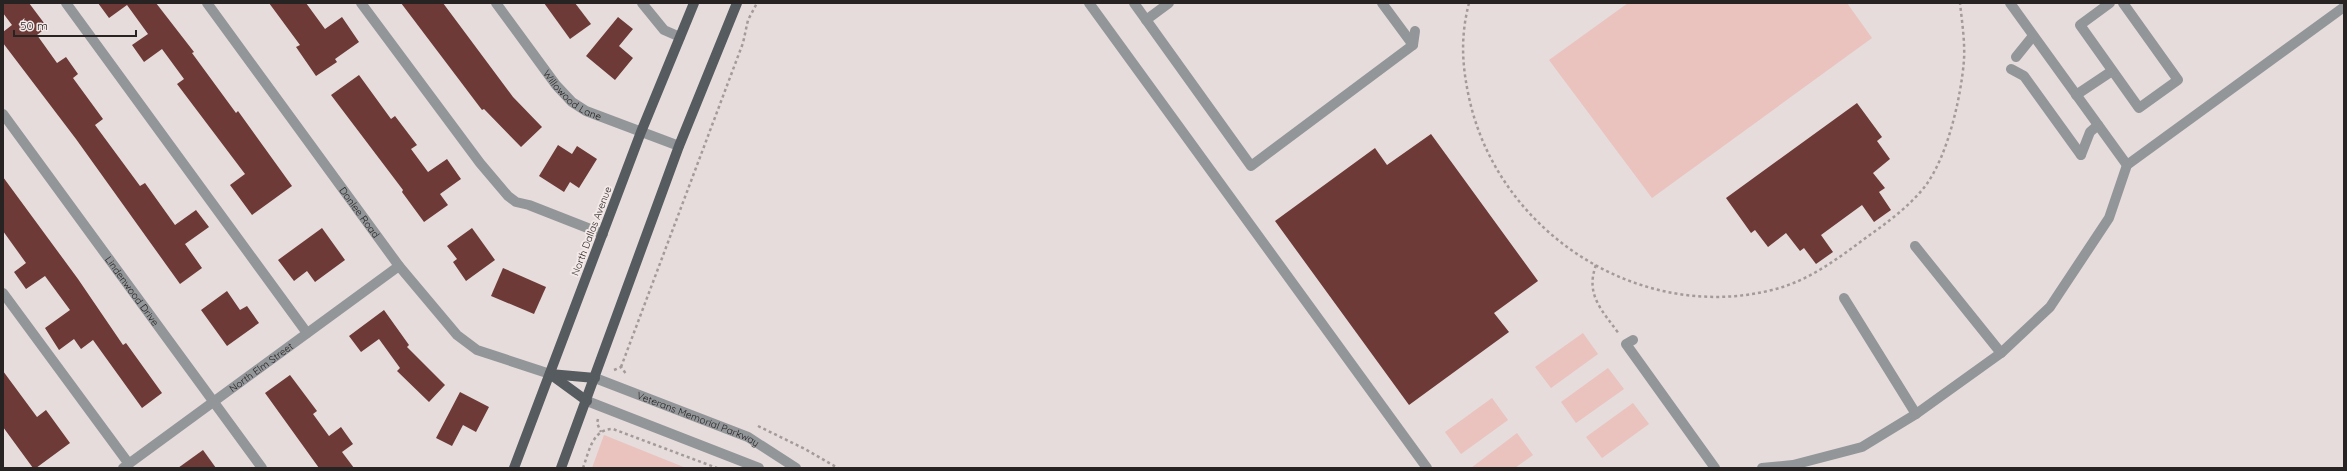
<svg xmlns="http://www.w3.org/2000/svg" width="2347" height="471" viewBox="0 0 2347 471" font-family="Quicksand,sans-serif">
<style>
.green{fill:#eac2be}
.building{fill:#6d3a37}
.lines{fill:none;stroke-linecap:round;stroke-linejoin:round}
.path{stroke:#a39b9a;stroke-width:2.5;stroke-dasharray:3 3;stroke-linecap:butt}
.minor{stroke:#939699;stroke-width:10}
.major{stroke:#565b5f;stroke-width:10}
.labels{text-anchor:middle;stroke-width:4;stroke-linejoin:round;paint-order:stroke}
.street-label{font-size:10px;fill:#272323;stroke:#f3e9e8}
</style>
<rect width="100%" height="100%" fill="#e6dcdb"/>
<g class="green">
<polygon points="1628,3 1847,3 1872,38 1652,198 1549,60"/>
<polygon points="1583,333 1598,354 1551,388 1535,367"/>
<polygon points="1608,368 1624,389 1576,423 1561,402"/>
<polygon points="1492,398 1508,420 1461,454 1445,432"/>
<polygon points="1633,403 1649,424 1602,458 1586,437"/>
<polygon points="1517,433 1533,455 1515,468 1471,468"/>
<polygon points="604,435 686,468 592,468"/>
</g>
<g class="building">
<polygon points="3,3 29,3 47,27 37,35 57,63 66,57 78,74 73,78 103,119 95,125 140,186 145,183 175,225 196,210 209,227 185,244 202,268 180,284 76,139 3,43 3,32 12,25 3,13"/>
<polygon points="98,3 156,3 194,52 192,53 236,113 238,111 292,186 252,215 230,185 245,174 177,84 184,79 162,49 144,62 132,45 148,34 127,5 109,18"/>
<polygon points="269,3 306,3 325,29 342,17 359,42 335,59 337,62 316,76 296,47 300,45"/>
<polygon points="401,3 443,3 513,97 542,127 521,147 484,109 482,110"/>
<polygon points="544,3 575,3 591,24 570,39"/>
<polygon points="618,17 633,29 619,46 633,58 615,80 586,56"/>
<polygon points="359,75 391,119 395,116 417,145 411,149 428,172 447,159 461,179 440,194 448,205 424,222 402,192 403,190 331,95"/>
<polygon points="1857,103 1882,137 1877,141 1890,159 1873,173 1885,188 1879,192 1891,210 1874,222 1862,205 1821,235 1833,252 1816,264 1804,248 1800,251 1786,233 1768,247 1755,230 1751,233 1726,198"/>
<polygon points="1431,134 1538,281 1494,313 1509,332 1409,405 1275,221 1375,148 1387,165"/>
<polygon points="558,145 572,154 577,146 597,159 579,188 570,182 564,192 539,176"/>
<polygon points="3,177 78,279 123,345 126,343 162,393 142,408 93,340 81,349 74,339 59,350 45,328 70,310 45,276 26,289 14,272 26,263 3,231"/>
<polygon points="322,228 345,260 315,282 307,271 294,281 278,260"/>
<polygon points="472,228 495,260 466,281 453,262 457,259 447,246"/>
<polygon points="503,268 546,287 534,314 491,296"/>
<polygon points="227,291 240,310 247,306 259,323 227,346 201,310"/>
<polygon points="384,310 409,345 407,347 445,385 429,402 397,371 400,368 379,339 361,352 349,336"/>
<polygon points="3,371 37,417 46,410 70,443 36,468 33,468 3,427"/>
<polygon points="290,375 317,411 313,414 329,436 341,427 353,444 342,452 354,468 319,468 265,393"/>
<polygon points="460,392 489,407 476,432 463,425 452,446 436,438"/>
<polygon points="203,450 216,468 178,468"/>
</g>
<g class="lines">
<g class="path">
<path d="M1469,3C1460,38 1462,67 1470,102C1501,234 1640,323 1772,290C1809,281 1837,259 1867,237C1888,222 1910,206 1926,185C1948,155 1961,97 1964,60C1965,41 1962,22 1960,3"/>
<path d="M1596,265C1585,295 1602,310 1619,334"/>
<polyline points="621,367 743,43 748,20 757,3"/>
<polyline points="614,370 621,367 627,375"/>
<polyline points="598,419 597,423 601,432"/>
<polyline points="758,426 805,449 838,468"/>
<path d="M583,468C589,452 592,429 613,429L717,468"/>
</g>
<g class="minor">
<polyline points="66,3 307,333"/>
<path id="s1" d="M207,3L399,266L457,335L477,350L550,374"/>
<polyline points="361,3 480,163 508,196 516,202 529,205 603,234"/>
<path id="s2" d="M496,3L556,85L572,102L586,111L679,146"/>
<polyline points="642,3 664,30 680,37"/>
<polyline points="1089,3 1427,468"/>
<polyline points="1134,3 1251,166 1413,45 1382,3"/>
<polyline points="2010,3 2127,165"/>
<polyline points="2110,3 2080,25 2139,108 2178,80 2123,3"/>
<polyline points="1146,20 1169,3"/>
<polyline points="1413,45 1415,31"/>
<polyline points="2016,57 2033,36"/>
<polyline points="2011,69 2024,76 2081,155"/>
<polyline points="2076,95 2112,71"/>
<path id="s3" d="M3,114L262,468"/>
<polyline points="2081,155 2090,132 2098,125"/>
<polyline points="1915,246 2001,353"/>
<polyline points="3,293 129,464"/>
<polyline points="1844,298 1916,414"/>
<polyline points="1633,340 1626,344 1715,468"/>
<path id="s4" d="M595,378L748,437L796,468"/>
<polyline points="587,401 759,468"/>
<path id="s5" d="M123,468L399,266"/>
<polyline points="1762,468 1793,465 1862,447 1916,414 2001,353 2050,307 2109,218 2127,165 2344,7"/>
</g>
<g class="major">
<polyline points="550,374 595,378"/>
<polyline points="550,374 587,401"/>
<polyline points="514,468 641,132 694,3"/>
<polyline points="561,468 679,146 737,3"/>
</g>
</g>
<g class="labels">
<g class="street-label">
<text dy="4" stroke="none"><textPath href="#s2" startOffset="121">Willowood Lane</textPath></text>
<text dy="4" stroke="none"><textPath href="#s1" startOffset="259">Donlee Road</textPath></text>
<text transform="translate(591 231) rotate(-69)" y="4">North Dallas Avenue</text>
<text dy="4" stroke="none"><textPath href="#s3" startOffset="219">Lindenwood Drive</textPath></text>
<text dy="4" stroke="none"><textPath href="#s5" startOffset="171">North Elm Street</textPath></text>
<text dy="4" stroke="none"><textPath href="#s4" startOffset="111">Veterans Memorial Parkway</textPath></text>
</g>
</g>
<rect width="2347" height="471" fill="none" stroke="#272323" stroke-width="8"/>
<path d="M14 30v6h122v-6" fill="none" stroke="#272323" stroke-width="2"/>
<text x="20" y="30" font-size="12" fill="#272323" stroke="#f3e9e8" stroke-width="3" paint-order="stroke">50 m</text>
</svg>
